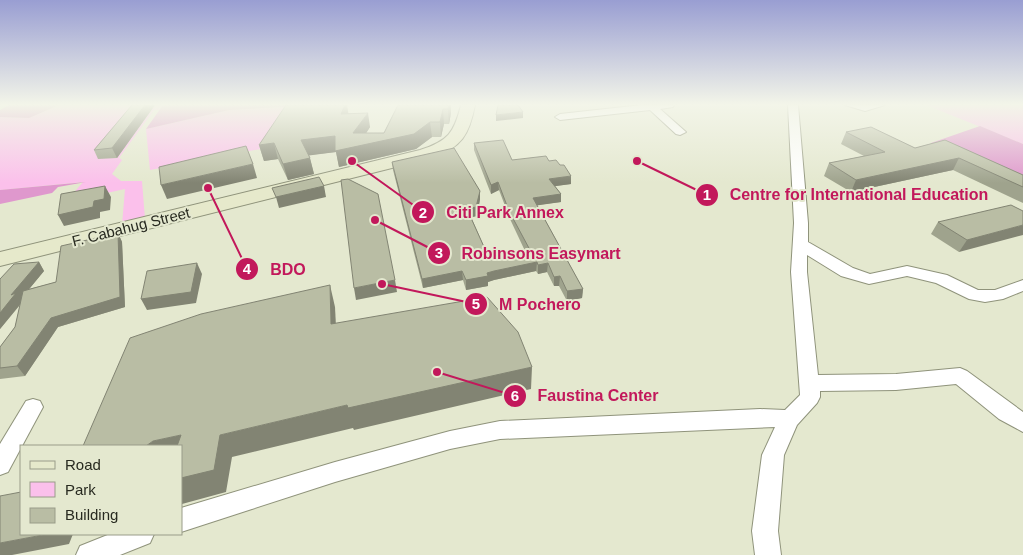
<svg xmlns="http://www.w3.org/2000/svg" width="1023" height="555" viewBox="0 0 1023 555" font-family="Helvetica,sans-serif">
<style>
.green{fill:#fbc0eb}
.forest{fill:#df98cd}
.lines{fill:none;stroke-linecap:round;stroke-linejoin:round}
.minor-casing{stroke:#8f937b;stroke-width:2}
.secondary-casing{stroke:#8f937b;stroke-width:2}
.minor{fill:#fff;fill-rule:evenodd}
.secondary{fill:#e6e9cb;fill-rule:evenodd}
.wall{fill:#9fa38d}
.shaded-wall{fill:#828473}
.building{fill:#b9bda4;stroke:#828473}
.labels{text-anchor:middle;stroke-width:4;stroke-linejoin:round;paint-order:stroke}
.street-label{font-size:15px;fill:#282a20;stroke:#e4e8cf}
.leader{fill:none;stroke:#c2185b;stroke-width:2}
.callout-dot{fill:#c2185b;stroke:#e4e8cf;stroke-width:2}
.mark-label{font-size:15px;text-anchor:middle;font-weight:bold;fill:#fff}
.callout-label{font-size:16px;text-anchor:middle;font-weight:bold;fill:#c2185b;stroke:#e4e8cf;stroke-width:4;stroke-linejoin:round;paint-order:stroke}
</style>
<rect width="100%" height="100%" fill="#e4e8cf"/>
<g class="green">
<polygon points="59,105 163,105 160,110 154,110 119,158 122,160 112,174 121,181 142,181 145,219 122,225 125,189 66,202 83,182 0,190 0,117 29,118"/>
<polygon points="926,105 1023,105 1023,144"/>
<polygon points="297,106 271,147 150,170 146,129 229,110"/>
</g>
<g class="forest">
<polygon points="9,105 59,105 29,118 0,117 0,110"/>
<polygon points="163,105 313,105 229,110 146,129"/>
<polygon points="980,126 1023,144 1023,186 931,143"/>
<polygon points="86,182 58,187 52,193 0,204 0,190"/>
</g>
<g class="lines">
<g class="minor-casing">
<g id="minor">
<polygon points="642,105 674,105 673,107 660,109 686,132 680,135 676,134 650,110 560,120 555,117 560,114"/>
<polygon points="788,105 798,105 808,223 808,242 853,268 870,274 907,266 947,275 978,290 995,290 1023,280 1023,291 1003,299 985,302 969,299 936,283 907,276 869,284 841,276 807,255 807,272 818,375 896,374 960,368 967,371 1023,412 1023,432 999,419 956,384 896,390 820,391 820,397 817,403 797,425 784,455 778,531 781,555 755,555 752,531 762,455 775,427 500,439 450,449 335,482 181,532 181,508 335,462 450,431 500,421 760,409 785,410 800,395 791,272 794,223"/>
<polygon points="845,105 885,105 865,111"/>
<polygon points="33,399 40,401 43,407 8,472 0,475 0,444 26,401"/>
<polygon points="110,534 154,534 150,543 120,555 76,555 80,546"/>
</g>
</g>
<g class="secondary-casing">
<path id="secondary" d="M461,105H475C469,135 462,147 432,158L0,266V252L420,150C448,141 454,133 461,105Z"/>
</g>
<use href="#minor" class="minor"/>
<use href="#secondary" class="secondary"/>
</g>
<g class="wall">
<polygon points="132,105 155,105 117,158 98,159 94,150"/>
<polygon points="451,105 451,113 449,124 444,124 441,137 432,137 416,149 339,167 336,152 309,155 314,174 288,180 278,159 264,161 259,145 349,113 370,127 366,133 384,133"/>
<polygon points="846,132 915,148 945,140 1023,175 1023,203 953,170 851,192 824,176 829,163 864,156 841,144"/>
<polygon points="474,143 512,160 549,161 571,184 555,186 561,194 561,202 537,205 583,289 582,298 567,301 559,286 554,286 547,272 538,274 536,271 494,280 488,282 488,286 466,290 463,280 423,288 393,170 392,162 480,191 480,199 477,216 471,217 489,258 525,251 510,219 499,190 491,194 474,150"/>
<polygon points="1023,211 959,252 931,234 938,222"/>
<polygon points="118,233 122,242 125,307 58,327 25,376 0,379 0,347 15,327 20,305 0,329 0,279 39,262 44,271 29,289 56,282"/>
</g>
<g class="shaded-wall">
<polygon points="145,105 155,105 117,158 112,148"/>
<polygon points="342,105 347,105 349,117 341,114"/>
<polygon points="449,105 451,105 451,113 449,124 448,109"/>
<polygon points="443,109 444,124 441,137 440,122"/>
<polygon points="523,112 523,118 496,121 496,115"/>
<polygon points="368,113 370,127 358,146 430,122 432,137 416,149 339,167 336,152 305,156 301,140 353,133"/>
<polygon points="274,143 278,159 264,161 259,145"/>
<polygon points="310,158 314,174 288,180 283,164"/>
<polygon points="959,158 953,170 851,192 856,180"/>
<polygon points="253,164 257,178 167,199 161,185"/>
<polygon points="571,176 571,184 549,187 549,179"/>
<polygon points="498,182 499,190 491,194 491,185"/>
<polygon points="105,186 111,197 110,210 100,212 100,218 64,226 58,215"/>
<polygon points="324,186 326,197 279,208 276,197"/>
<polygon points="480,191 480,199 477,216 468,218 467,209"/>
<polygon points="561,194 561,202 533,206 533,198"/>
<polygon points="1023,225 1023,235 959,252 967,240"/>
<polygon points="118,233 122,242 125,307 58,327 25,376 17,366 51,318"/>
<polygon points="39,262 44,271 21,299 22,302 0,329 0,313 11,295"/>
<polygon points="537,262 536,271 494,280 488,282 488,286 466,290 466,280 494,271"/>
<polygon points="197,263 202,274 196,303 147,310 141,299"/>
<polygon points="548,263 547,272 538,274 538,265"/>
<polygon points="462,271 463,280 423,288 422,279"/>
<polygon points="560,276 559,286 554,286 554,277"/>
<polygon points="395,280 397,292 356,300 354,288"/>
<polygon points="330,285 335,307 337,346 331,324"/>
<polygon points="583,289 582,298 567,301 567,291"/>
<polygon points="532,367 531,389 354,430 353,428 232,457 226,492 182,504 181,503 181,478 220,435 347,405"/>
<polygon points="181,435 181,446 146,446 153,441"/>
<polygon points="48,534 73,534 69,544 12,555 0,555 0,543"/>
</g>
<g class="building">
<polygon points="132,105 145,105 112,148 94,150"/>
<polygon points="286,105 345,105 341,114 368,113 353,133 384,133 398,105 449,105 448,109 443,109 440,122 430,122 414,134 335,151 335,136 301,140 310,158 283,164 274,143 259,145"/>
<polygon points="498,105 518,105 523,112 496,115"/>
<polygon points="871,127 915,148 945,140 1023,175 1023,187 959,158 856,180 829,163 885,152 846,132"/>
<polygon points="503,140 512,160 546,156 549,161 556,160 560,165 564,165 571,176 549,179 561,194 533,198 583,289 567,291 560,276 554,277 548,263 538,265 537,262 494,271 487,273 488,276 466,280 462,271 422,279 392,162 454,148 480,191 476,207 467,209 489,258 530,250 509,211 498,182 491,185 474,143"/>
<polygon points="246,146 253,164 161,185 159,167"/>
<polygon points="319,177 324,186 276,197 272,188"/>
<polygon points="348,179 378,194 395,280 354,288 341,180"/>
<polygon points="105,186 104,199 94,201 93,207 58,215 61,194"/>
<polygon points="1011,205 1023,211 1023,225 967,240 938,222"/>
<polygon points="118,233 120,297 51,318 17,366 0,368 0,347 15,327 23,291 56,282 61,246"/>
<polygon points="39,262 11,295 16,293 0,313 0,279 14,264"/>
<polygon points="197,263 191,292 141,299 147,271"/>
<polygon points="330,285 331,324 487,297 518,332 532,367 348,408 347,405 220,435 214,470 181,478 181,446 177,446 181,435 153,441 146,446 83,446 130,338 201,314"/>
<polygon points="21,492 21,534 48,534 0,543 0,496"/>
</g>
<linearGradient id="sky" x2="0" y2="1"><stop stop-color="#999ed2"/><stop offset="0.57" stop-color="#f3f5e9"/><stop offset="1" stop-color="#f3f5e9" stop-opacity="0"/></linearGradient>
<rect width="1023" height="183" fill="url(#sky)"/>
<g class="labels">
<g class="street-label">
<text transform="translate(131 227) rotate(-14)" y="5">F. Cabahug Street</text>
</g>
</g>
<path class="leader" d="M637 161L707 195M352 161L423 212M375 220L439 253M208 188L247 269M382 284L476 304M437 372L515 396"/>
<g class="callout-dot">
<circle cx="637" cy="161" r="5"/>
<circle cx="352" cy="161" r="5"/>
<circle cx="375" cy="220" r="5"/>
<circle cx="208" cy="188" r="5"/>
<circle cx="382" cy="284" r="5"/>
<circle cx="437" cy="372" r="5"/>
<circle cx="707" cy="195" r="12"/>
<circle cx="423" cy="212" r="12"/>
<circle cx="439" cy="253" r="12"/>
<circle cx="247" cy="269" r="12"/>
<circle cx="476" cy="304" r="12"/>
<circle cx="515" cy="396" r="12"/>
</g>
<g class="mark-label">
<text x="707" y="200">1</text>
<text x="423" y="218">2</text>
<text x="439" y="258">3</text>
<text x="247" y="274">4</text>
<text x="476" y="309">5</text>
<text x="515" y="401">6</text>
</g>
<g class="callout-label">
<text x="859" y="200">Centre for International Education</text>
<text x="505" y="218">Citi Park Annex</text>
<text x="541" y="259">Robinsons Easymart</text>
<text x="288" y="275">BDO</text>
<text x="540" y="310">M Pochero</text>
<text x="598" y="401">Faustina Center</text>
</g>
<rect x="20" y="445" width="162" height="90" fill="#e4e8cf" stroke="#999c89"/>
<rect x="30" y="461" width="25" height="8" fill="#e6e9cb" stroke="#999c89"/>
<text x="65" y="470" font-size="15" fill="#282a20">Road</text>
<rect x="30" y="482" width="25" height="15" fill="#fbc0eb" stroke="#999c89"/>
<text x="65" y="495" font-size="15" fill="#282a20">Park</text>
<rect x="30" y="508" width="25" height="15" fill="#b9bda4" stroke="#999c89"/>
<text x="65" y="520" font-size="15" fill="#282a20">Building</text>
</svg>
